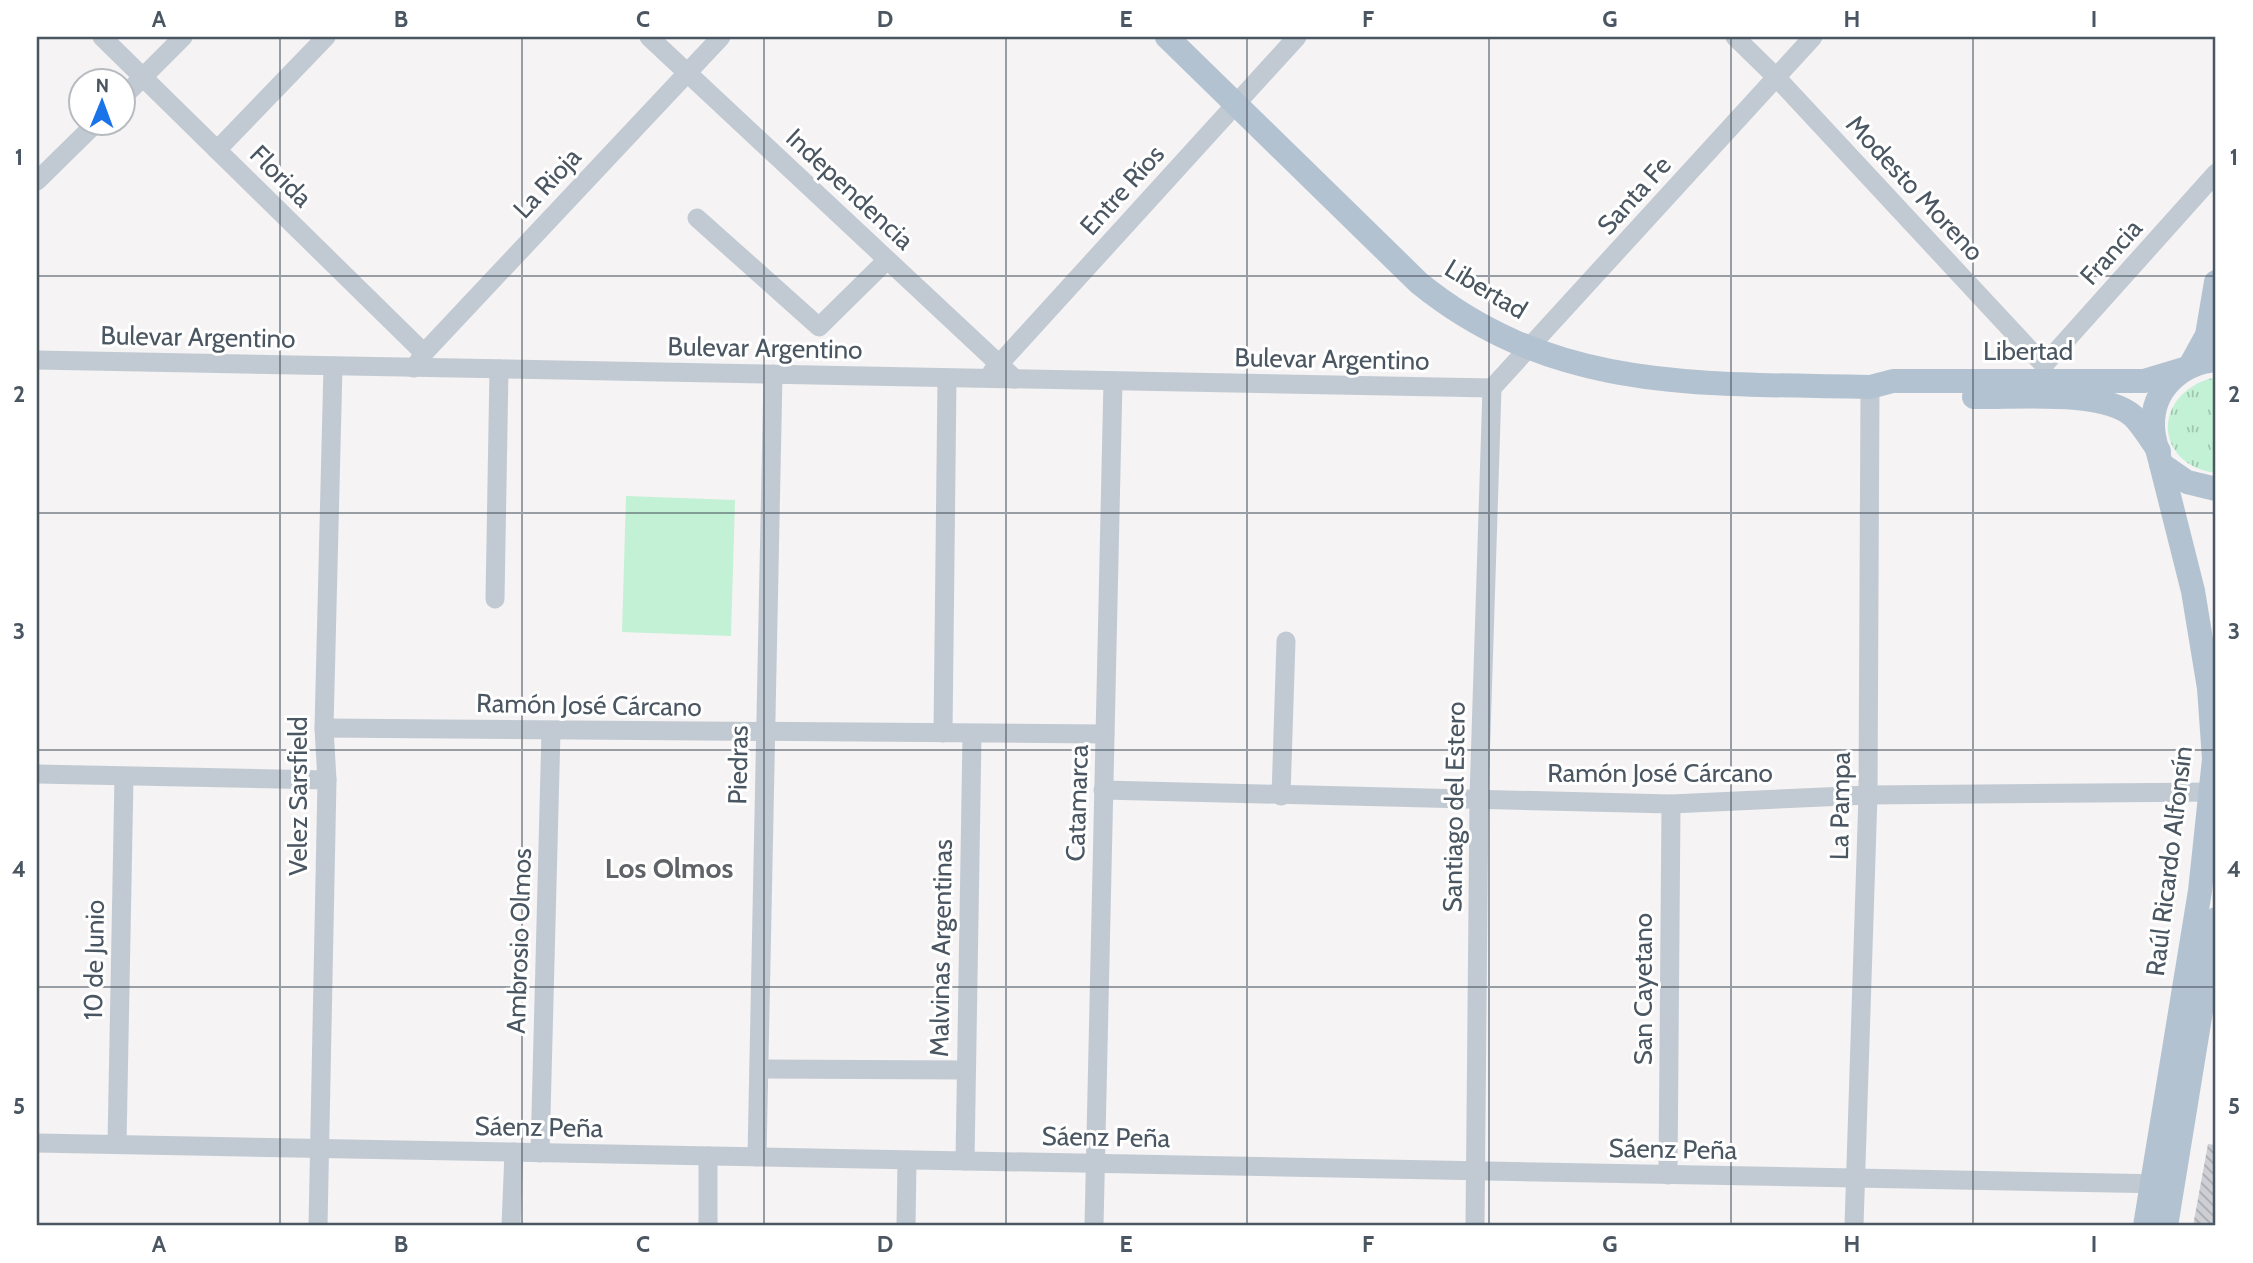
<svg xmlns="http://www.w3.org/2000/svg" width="2253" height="1263" viewBox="0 0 2253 1263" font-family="Cabin,sans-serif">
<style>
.grass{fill:url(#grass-tufts)}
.garden{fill:#c3f1d5}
.building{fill:url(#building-back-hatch)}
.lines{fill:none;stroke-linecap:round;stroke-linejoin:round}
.minor{stroke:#c1cad2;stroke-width:19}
.major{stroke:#b3c2d1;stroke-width:24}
.grid{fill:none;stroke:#4a5661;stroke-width:2;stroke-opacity:0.55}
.labels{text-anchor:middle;stroke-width:6;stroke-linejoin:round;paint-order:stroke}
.street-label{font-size:26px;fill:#4a5661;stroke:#fff}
.neighbourhood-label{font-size:28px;font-weight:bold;fill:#5f6368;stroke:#fff}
.neatline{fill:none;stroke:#4a5661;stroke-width:2.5}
.grid-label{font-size:23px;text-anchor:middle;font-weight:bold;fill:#4a5661}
</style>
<defs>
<pattern id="grass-tufts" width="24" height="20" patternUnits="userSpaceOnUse" patternTransform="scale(1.75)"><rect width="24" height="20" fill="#c3f1d5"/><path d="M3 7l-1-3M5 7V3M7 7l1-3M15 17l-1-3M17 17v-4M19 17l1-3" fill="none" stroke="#a0c6b0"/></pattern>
<pattern id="building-back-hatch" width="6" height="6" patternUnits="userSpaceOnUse" patternTransform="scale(1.75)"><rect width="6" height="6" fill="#cdcfd5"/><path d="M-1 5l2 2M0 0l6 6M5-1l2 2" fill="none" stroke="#a8abb0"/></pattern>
</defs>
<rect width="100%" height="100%" fill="#f5f3f3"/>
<path class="grass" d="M2212,378H2216V473C2154,465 2151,395 2212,378Z"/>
<polygon class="garden" points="626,496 735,500 731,636 622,632"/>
<polygon class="building" points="2208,1144 2216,1145 2216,1226 2193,1226"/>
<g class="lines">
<g class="minor">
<polyline points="102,37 424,353"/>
<polyline points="649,37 1015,379"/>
<polyline points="1735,37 1776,77 2044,365 2044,381"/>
<polyline points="122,98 183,37"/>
<polyline points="217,150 326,37"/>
<polyline points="37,181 97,122"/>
<polyline points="697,218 819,327 887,260"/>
<polyline points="37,360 1492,388"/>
<polyline points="2044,365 2216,173"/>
<polyline points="414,368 424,353 721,37"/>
<polyline points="992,372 1297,37"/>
<polyline points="1492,388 1813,37"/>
<polyline points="495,599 499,369"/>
<polyline points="324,728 1105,734"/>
<polyline points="943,733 947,378"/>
<polyline points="37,774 327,780"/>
<polyline points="1103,790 1671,804 1868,795 2216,792"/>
<polyline points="1281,796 1286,641"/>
<polyline points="759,1069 965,1070"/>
<polyline points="37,1143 2166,1184"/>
<polyline points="117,1144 124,777"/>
<polyline points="540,1153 551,731"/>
<polyline points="757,1157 773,374"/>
<polyline points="965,1161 972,735"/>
<polyline points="1668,1175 1671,804"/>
<polyline points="318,1226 327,780 324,728 333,366"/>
<polyline points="511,1226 514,1152"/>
<polyline points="708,1226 708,1156"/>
<polyline points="906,1226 907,1160"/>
<polyline points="1094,1226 1113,381"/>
<polyline points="1475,1226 1479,797 1492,388"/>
<polyline points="1854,1226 1868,795 1870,387"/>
</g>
<g class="major">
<path d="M1167,37L1419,283C1556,394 1704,383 1870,387L1893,381H2144L2184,369"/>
<path d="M2216,360C2181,363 2152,389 2153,426C2153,439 2158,451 2161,464L2187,482L2216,489"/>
<polyline points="2190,366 2207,335 2216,282"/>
<path d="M1974,397C2014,398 2103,389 2133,416C2143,426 2151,440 2159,451"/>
<polyline points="2145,1226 2200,891 2214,759 2209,688 2193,591 2161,464"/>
<polyline points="2166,1226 2216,919"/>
</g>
</g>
<path class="grid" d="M280,37V1226M522,37V1226M764,37V1226M1006,37V1226M1247,37V1226M1489,37V1226M1731,37V1226M1973,37V1226M37,276H2216M37,513H2216M37,750H2216M37,987H2216"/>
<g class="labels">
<g class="street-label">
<text transform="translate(281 176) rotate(45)" y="9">Florida</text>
<text transform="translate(547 183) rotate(-47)" y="9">La Rioja</text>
<text transform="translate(1915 188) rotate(47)" y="9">Modesto Moreno</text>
<text transform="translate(850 189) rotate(43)" y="9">Independencia</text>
<text transform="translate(1122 190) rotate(-48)" y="9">Entre Ríos</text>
<text transform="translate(1634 195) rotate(-48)" y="9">Santa Fe</text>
<text transform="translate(2111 252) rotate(-48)" y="9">Francia</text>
<text transform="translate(1486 289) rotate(31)" y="9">Libertad</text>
<text transform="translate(198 337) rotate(1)" y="9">Bulevar Argentino</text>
<text transform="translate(765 348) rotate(1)" y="9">Bulevar Argentino</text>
<text x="2028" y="360">Libertad</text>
<text transform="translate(1332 359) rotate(1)" y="9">Bulevar Argentino</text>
<text transform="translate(589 705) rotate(1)" y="9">Ramón José Cárcano</text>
<text transform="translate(738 765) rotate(-89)" y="9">Piedras</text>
<text x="1660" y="782">Ramón José Cárcano</text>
<text transform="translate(298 796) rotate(-90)" y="9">Velez Sarsfield</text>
<text transform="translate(1077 803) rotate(-88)" y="9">Catamarca</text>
<text transform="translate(1840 806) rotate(-89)" y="9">La Pampa</text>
<text transform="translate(1454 807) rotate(-89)" y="9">Santiago del Estero</text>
<text transform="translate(2169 861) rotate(-83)" y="9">Raúl Ricardo Alfonsín</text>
<text transform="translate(519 941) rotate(-88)" y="9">Ambrosio Olmos</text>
<text transform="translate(941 948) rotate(-89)" y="9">Malvinas Argentinas</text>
<text transform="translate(94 960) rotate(-89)" y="9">10 de Junio</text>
<text transform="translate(1643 989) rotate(-90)" y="9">San Cayetano</text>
<text transform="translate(539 1127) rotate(1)" y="9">Sáenz Peña</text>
<text transform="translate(1106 1137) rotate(1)" y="9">Sáenz Peña</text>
<text transform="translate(1673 1149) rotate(1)" y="9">Sáenz Peña</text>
</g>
<g class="neighbourhood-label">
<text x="669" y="878">Los Olmos</text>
</g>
</g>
<rect width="2253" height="1263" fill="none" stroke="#ffffff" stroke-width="77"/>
<g transform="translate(102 102) rotate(1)"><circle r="33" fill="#ffffff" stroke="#b7bbc0" stroke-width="2"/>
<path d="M0-5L12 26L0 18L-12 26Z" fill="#1a73e8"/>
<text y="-10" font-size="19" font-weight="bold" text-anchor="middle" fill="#4a5661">N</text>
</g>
<rect x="38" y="38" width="2176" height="1186" class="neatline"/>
<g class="grid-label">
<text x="159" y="27">A</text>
<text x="401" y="27">B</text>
<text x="643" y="27">C</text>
<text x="885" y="27">D</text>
<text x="1126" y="27">E</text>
<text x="1368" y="27">F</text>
<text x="1610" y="27">G</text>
<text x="1852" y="27">H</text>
<text x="2094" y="27">I</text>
<text x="19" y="165">1</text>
<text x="2234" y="165">1</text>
<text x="19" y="402">2</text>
<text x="2234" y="402">2</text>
<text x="19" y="639">3</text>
<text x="2234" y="639">3</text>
<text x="19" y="877">4</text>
<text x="2234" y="877">4</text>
<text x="19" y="1114">5</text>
<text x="2234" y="1114">5</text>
<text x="159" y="1252">A</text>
<text x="401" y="1252">B</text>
<text x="643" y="1252">C</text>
<text x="885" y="1252">D</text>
<text x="1126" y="1252">E</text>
<text x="1368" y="1252">F</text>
<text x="1610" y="1252">G</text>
<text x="1852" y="1252">H</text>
<text x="2094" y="1252">I</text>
</g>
</svg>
